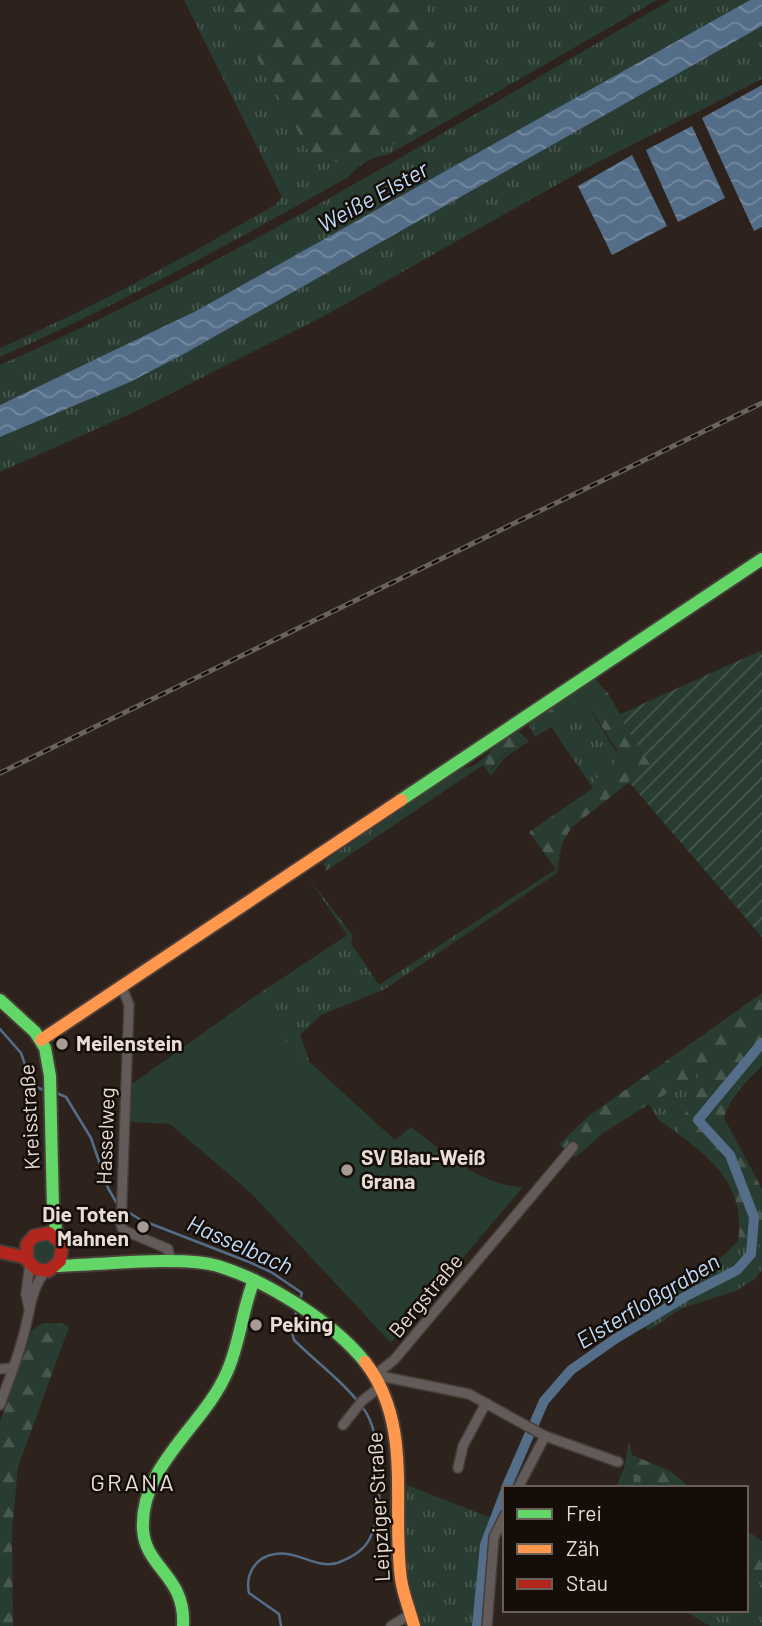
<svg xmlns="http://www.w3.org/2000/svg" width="762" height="1626" viewBox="0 0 762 1626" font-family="Barlow,sans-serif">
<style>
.grass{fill:url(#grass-tufts)}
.forest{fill:url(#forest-firs)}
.cemetery{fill:url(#cemetery-stones)}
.garden{fill:url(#garden-furrows)}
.pitch{fill:#293c31}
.water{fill:url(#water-waves)}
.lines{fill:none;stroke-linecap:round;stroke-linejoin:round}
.stream{stroke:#546e89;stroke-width:2.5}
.canal{stroke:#546e89;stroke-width:10}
.street-casing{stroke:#463d38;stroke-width:12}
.fast-casing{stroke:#463d38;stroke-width:16}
.slow-casing{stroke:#463d38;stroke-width:16}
.jam-casing{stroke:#463d38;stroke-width:16}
.street{stroke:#635b5a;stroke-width:9}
.fast{stroke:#63d668;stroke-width:12}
.slow{stroke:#ff974d;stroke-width:12}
.jam{stroke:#b3261e;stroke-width:12}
.rail-casing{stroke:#696260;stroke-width:5}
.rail{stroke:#150d08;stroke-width:2.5;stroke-dasharray:8;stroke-linecap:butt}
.poi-dot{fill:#a79b94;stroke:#150d08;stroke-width:2.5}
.labels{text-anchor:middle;stroke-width:5;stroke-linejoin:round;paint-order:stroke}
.poi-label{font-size:21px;font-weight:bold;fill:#e9dcd5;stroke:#150d08;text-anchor:start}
.street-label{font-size:21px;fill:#e9dcd5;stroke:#150d08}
.water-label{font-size:23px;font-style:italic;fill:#c0dcfc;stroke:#150d08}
.quarter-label{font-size:24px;letter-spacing:2px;fill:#e9dcd5;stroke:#150d08}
</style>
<defs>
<pattern id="grass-tufts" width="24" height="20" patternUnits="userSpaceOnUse" patternTransform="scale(1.75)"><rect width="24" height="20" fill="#293c31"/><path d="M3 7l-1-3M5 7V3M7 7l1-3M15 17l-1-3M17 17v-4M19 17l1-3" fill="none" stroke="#48584e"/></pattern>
<pattern id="forest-firs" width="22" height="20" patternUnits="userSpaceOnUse" patternTransform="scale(1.75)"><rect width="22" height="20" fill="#293c31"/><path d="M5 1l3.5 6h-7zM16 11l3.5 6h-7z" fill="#48584e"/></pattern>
<pattern id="cemetery-stones" width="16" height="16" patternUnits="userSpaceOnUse" patternTransform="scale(1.75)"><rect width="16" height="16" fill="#293c31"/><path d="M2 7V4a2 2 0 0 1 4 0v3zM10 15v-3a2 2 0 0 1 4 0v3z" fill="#48584e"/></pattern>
<pattern id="garden-furrows" width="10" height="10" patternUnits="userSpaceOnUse" patternTransform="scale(1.75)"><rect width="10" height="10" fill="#293c31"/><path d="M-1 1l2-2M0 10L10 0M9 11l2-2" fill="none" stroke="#48584e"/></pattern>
<pattern id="water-waves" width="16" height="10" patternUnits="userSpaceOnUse" patternTransform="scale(1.75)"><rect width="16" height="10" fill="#546e89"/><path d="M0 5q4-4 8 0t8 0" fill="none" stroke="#75899e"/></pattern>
</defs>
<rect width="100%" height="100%" fill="#2d221c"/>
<g class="grass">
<path d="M184,0H225L315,162H352L375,148L390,146L426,14L427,0H657L388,155C376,154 356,166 350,176C235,241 121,304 0,357V348C96,306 187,257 276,204L282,197Z"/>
<path d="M671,0H750L196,311L0,405V365C233,263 451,127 671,0Z"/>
<polygon points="762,26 762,79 581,171 326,315 130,414 0,472 0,437 130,382 182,355"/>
<polygon points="594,678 607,692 589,708 618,755 613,767 595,780 593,788 551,727 535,737 529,726 532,719"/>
<polygon points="527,739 529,741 504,758 491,776 483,765 326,871 324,863 329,858 458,770 473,766 483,759 492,770 501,757"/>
<polygon points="561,851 557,873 385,989 321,1015 300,1035 310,1063 245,1003 347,935 308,877 353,936 351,943 379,985 556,869"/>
<polygon points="700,1072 678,1134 659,1120 649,1104"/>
<circle cx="44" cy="1251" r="13"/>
<polygon points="738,1241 749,1250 762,1246 762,1269 756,1278 736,1291 682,1308 648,1331 630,1310 723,1256"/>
<path d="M407,1485L496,1520L488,1542L482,1626H421L419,1622C403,1578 405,1531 407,1485Z"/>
<polygon points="746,1572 762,1581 762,1626 710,1626 683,1610 746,1610"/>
</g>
<g class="forest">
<polygon points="225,0 427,0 426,14 445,115 390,146 375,148 352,162 315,162"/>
<polygon points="584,688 591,693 587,700 536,734 533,724 536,719"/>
<polygon points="607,692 651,765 571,828 563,842 556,869 529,832 593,788 594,780 615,764 617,750 589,707"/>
<polygon points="518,731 527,739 501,756 490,770 483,759 497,744"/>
<path d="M762,993V1066C745,1083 731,1095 724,1118L762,1189V1246L749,1250L738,1241C746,1191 716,1161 678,1134L699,1073L603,1133L576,1157L559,1144L590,1115Z"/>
<polygon points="43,1323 60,1323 69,1327 18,1467 12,1531 13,1626 0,1626 0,1422 32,1330"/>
<polygon points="629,1443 632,1455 670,1471 691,1488 664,1488 624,1468"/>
<polygon points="746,1530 762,1541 762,1581 746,1572"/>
</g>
<polygon class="cemetery" points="624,1468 664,1488 616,1488"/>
<polygon class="garden" points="762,650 762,937 628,781 651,765 618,715"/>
<path class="pitch" d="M245,1003L395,1140L411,1127C446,1153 478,1185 523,1187L391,1343L252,1194L170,1124L130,1122L132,1084Z"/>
<g class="water">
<polygon points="750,0 762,0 762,26 182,355 130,382 0,437 0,405 196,311"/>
<polygon points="762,85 762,227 754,231 702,118"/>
<polygon points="692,126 725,198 678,222 646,150"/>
<polygon points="632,155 667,226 612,255 578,186"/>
</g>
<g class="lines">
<g class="stream">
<polyline points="0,1029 21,1053 32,1085 48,1092"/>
<polyline points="54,1092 66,1097 91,1138 108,1188 119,1207"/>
<polyline points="125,1210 141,1220 249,1262 271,1272 302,1293 299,1302"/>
<path d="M281,1626L279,1614L249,1593C245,1575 255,1557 275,1554C297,1550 316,1569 337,1563C351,1558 364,1551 370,1538C385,1510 383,1433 363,1408C345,1383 316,1362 294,1340L292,1332L296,1312"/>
</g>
<g class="canal">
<polyline points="506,1488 544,1401 571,1370 615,1339 688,1295 737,1270 751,1254 754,1217 730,1155 698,1120 762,1043"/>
<polyline points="477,1626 485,1545 505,1492"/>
</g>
<g class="street-casing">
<g id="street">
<polyline points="122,987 129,1005 121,1224 123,1230 168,1249 171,1263"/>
<polyline points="29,1308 26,1294 30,1263"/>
<polyline points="0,1369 12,1368"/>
<polyline points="375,1375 394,1360 573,1147"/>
<polyline points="375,1375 469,1394 545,1436 618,1462"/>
<path d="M0,1405C8,1382 17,1360 23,1337C30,1315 30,1287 47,1270"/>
<polyline points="343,1425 362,1401 381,1386"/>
<polyline points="458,1468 463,1446 486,1403"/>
<polyline points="518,1488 545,1436"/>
<polyline points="391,1626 409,1615"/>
<polyline points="487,1626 494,1537 505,1515"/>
</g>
</g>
<g class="fast-casing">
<g id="fast">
<polyline points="401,800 762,559"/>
<polyline points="0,1000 35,1032 45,1048 50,1076 53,1209 57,1237"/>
<path d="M57,1266C97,1265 184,1255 218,1266C267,1281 333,1322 365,1362"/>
<path d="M183,1626C186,1576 146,1569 143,1530C139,1466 204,1426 227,1372C240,1343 242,1310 254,1280"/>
</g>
</g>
<g class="slow-casing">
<g id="slow">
<polyline points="41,1040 401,800"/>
<path d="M365,1362C414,1425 391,1506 401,1579C403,1594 410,1611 414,1626"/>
</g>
</g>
<g class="jam-casing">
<polyline id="jam" points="1,1252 24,1257 36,1269 48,1271 60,1261 62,1244 49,1233 34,1236 27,1244 27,1259"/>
</g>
<use href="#street" class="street"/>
<use href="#fast" class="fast"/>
<use href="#slow" class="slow"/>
<use href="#jam" class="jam"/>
<g class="rail-casing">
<polyline id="rail" points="0,773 762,403"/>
</g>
<use href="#rail" class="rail"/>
</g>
<g class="poi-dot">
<circle cx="62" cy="1044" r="7"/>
<circle cx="347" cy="1170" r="7"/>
<circle cx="143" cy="1227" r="7"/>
<circle cx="256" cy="1325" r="7"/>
</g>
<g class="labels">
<g class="poi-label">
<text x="76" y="1051">Meilenstein</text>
<text x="361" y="1165">SV Blau-Weiß<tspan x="361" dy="24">Grana</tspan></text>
<text x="129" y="1222" text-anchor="end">Die Toten<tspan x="129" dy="24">Mahnen</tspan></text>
<text x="270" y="1332">Peking</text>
</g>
<g class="street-label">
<text transform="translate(30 1117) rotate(-93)" y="7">Kreisstraße</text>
<text transform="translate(106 1136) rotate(-88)" y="7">Hasselweg</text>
<text transform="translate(426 1296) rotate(-50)" y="7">Bergstraße</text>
<text transform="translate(379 1507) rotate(-93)" y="7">Leipziger Straße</text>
</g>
<g class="water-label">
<text transform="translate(373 197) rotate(-29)" y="8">Weiße Elster</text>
<text transform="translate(240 1245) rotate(24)" y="8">Hasselbach</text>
<text transform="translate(648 1301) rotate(-31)" y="8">Elsterfloßgraben</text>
</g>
<g class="quarter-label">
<text x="133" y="1491">GRANA</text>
</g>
</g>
<rect x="503" y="1486" width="245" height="126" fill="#150d08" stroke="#6a605a" stroke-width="2"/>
<rect x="517" y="1509" width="35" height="10" fill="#63d668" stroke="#6a605a" stroke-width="2"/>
<text x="566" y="1521" font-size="21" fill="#e9dcd5">Frei</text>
<rect x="517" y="1544" width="35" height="10" fill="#ff974d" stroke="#6a605a" stroke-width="2"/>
<text x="566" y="1556" font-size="21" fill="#e9dcd5">Zäh</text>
<rect x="517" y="1579" width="35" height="10" fill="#b3261e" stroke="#6a605a" stroke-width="2"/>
<text x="566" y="1591" font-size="21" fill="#e9dcd5">Stau</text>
</svg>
